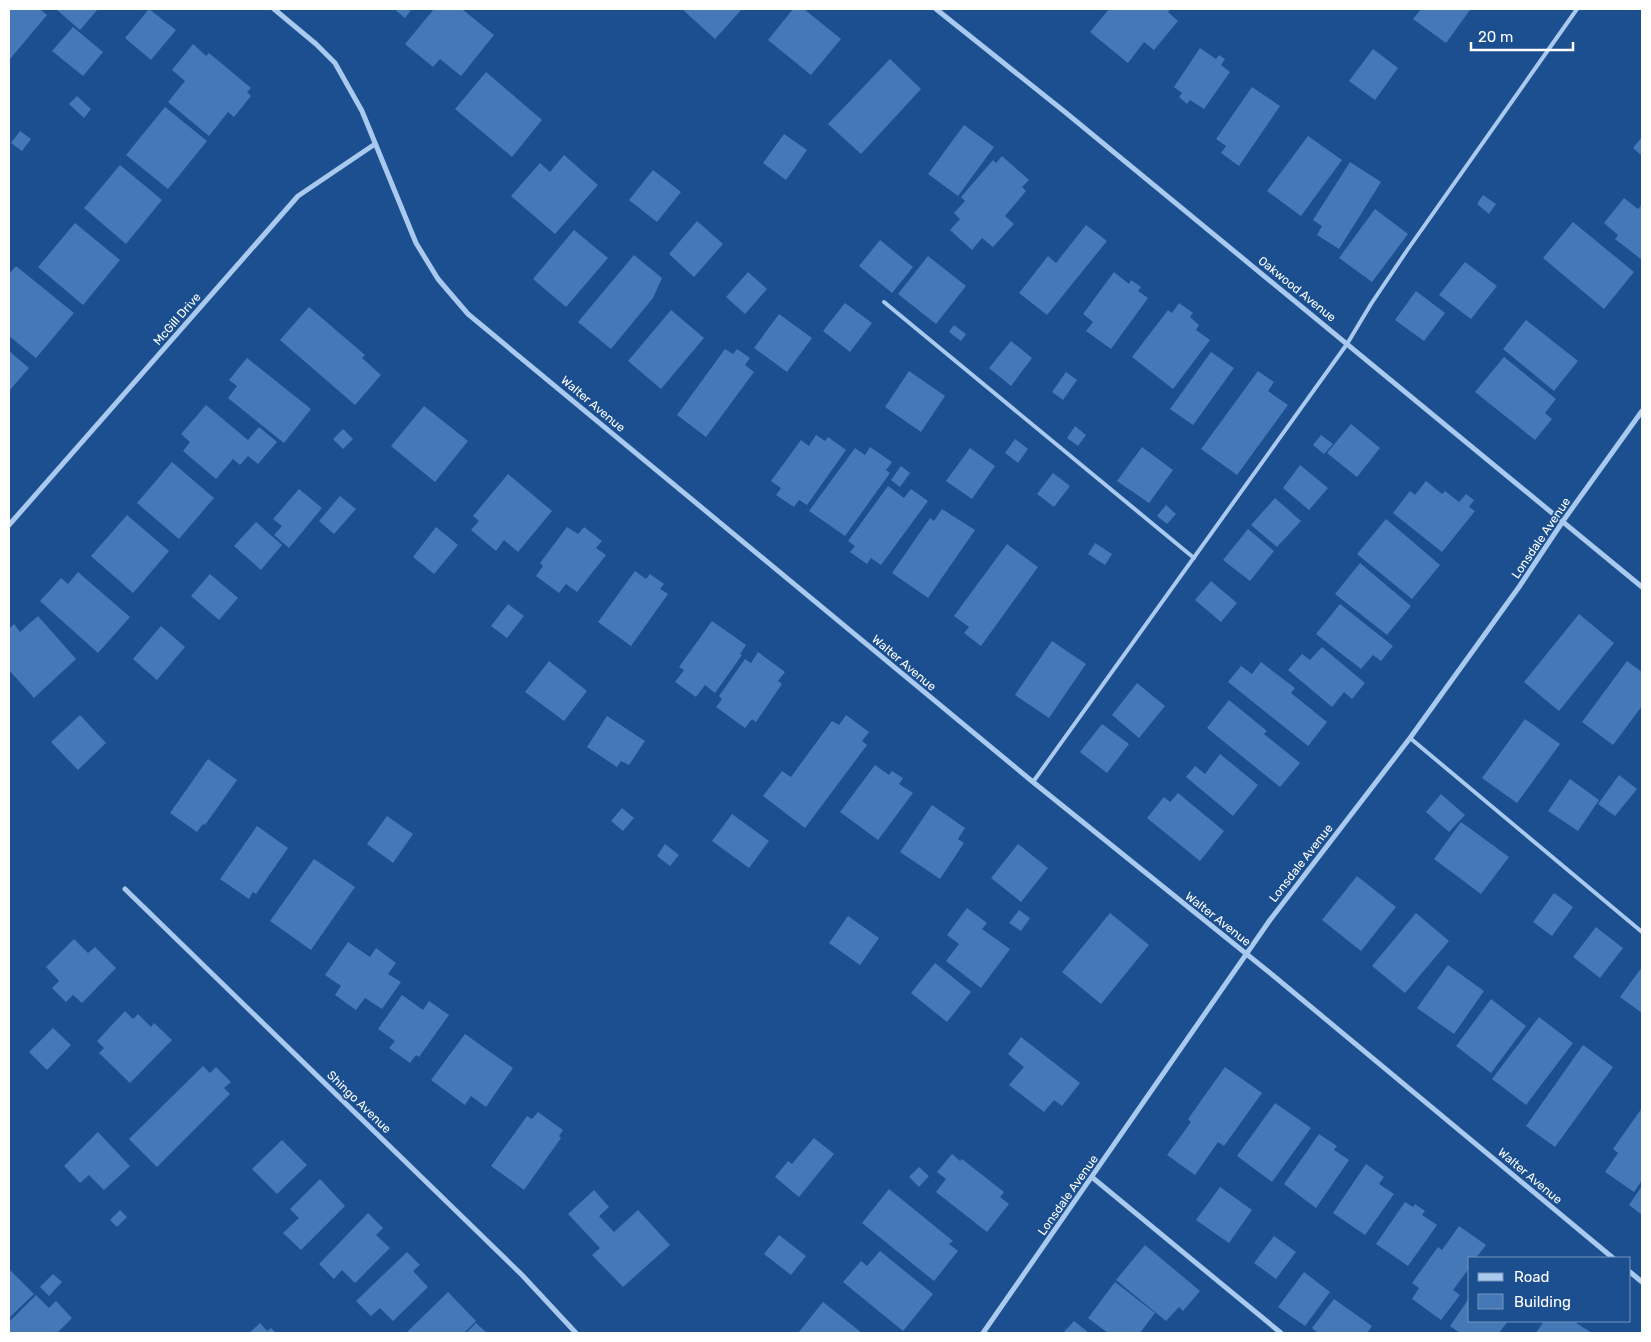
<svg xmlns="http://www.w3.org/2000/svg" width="1651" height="1342" viewBox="0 0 1651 1342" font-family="Rubik,sans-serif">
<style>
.building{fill:#4478b7}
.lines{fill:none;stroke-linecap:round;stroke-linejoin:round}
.service{stroke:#a9c9ee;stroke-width:4}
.minor{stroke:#a9c9ee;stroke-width:5}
.labels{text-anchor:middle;stroke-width:4;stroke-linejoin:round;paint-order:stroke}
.street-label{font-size:12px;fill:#fff;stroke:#1b4f8f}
</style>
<rect width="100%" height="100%" fill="#1b4f8f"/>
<g class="building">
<polygon points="9,9 40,9 47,15 10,59"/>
<polygon points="56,9 98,9 80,30"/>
<polygon points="149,9 176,30 151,60 125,38"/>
<polygon points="394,9 412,9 405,18"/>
<polygon points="434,9 462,9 494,35 461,76 440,59 433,67 405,44"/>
<polygon points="682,9 742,9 715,39"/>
<polygon points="793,9 804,9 841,39 811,75 768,40"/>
<polygon points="1109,9 1171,9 1168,12 1178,21 1154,50 1144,42 1128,63 1090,32"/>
<polygon points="1421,9 1468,9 1470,10 1446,43 1413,19"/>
<polygon points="73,27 103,52 83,76 52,51"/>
<polygon points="193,44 206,56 209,53 251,88 247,92 251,96 234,117 228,112 209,136 168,102 185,81 172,70"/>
<polygon points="1200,48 1216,59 1219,55 1225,59 1221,65 1230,72 1204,109 1190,100 1187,104 1179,97 1182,93 1174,87"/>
<polygon points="1373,49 1398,68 1375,100 1349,81"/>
<polygon points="890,59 921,89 861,154 828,124"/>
<polygon points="486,72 542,120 512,157 455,109"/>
<polygon points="1252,87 1280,106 1239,166 1221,153 1226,146 1216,139"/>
<polygon points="77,96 91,109 84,118 69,104"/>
<polygon points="165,107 207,141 168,189 126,155"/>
<polygon points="964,125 994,147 958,196 928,174"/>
<polygon points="20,131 31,139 22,151 11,143"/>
<polygon points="784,134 807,150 786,180 763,163"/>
<polygon points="1308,136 1342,160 1301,216 1267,191"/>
<polygon points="1642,137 1642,156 1633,148"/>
<polygon points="564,155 598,185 555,234 511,196 540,163 550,172"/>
<polygon points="1002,156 1029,180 1022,187 1026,191 1005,216 1014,224 993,247 982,238 972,250 950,230 960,219 954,213 965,201 961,197 993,160 996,163"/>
<polygon points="1350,162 1381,182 1339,249 1317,235 1322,226 1313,220"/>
<polygon points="120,165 162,200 126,244 84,208"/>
<polygon points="653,170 681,192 657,222 629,200"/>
<polygon points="1483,195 1496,204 1489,214 1477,204"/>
<polygon points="1624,198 1638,209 1642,204 1642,260 1615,239 1618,235 1604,223"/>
<polygon points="1375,209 1408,234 1372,282 1339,258"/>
<polygon points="697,221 723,244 694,277 669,254"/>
<polygon points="1573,222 1634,272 1604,309 1543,258"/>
<polygon points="75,223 120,260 83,305 38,267"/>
<polygon points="1086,225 1107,241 1047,315 1019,293 1048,256 1056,263"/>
<polygon points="574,230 608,258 566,307 533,279"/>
<polygon points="880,240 913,267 892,293 859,266"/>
<polygon points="634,255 662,278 653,298 611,349 578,322"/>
<polygon points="928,256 966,286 936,324 898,294"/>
<polygon points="1465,262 1497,286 1471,319 1439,295"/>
<polygon points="16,266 74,313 36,358 9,336 9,274"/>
<polygon points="748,272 767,289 745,314 726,297"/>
<polygon points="1114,272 1129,284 1131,280 1141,287 1138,291 1148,298 1111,349 1086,331 1093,322 1083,314"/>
<polygon points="1416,291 1445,313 1424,341 1395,320"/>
<polygon points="845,303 872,323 850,352 823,331"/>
<polygon points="1179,303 1193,313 1190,317 1199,325 1196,330 1210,340 1173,389 1132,357 1168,310 1172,313"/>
<polygon points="309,307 365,355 362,358 381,375 355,405 280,340"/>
<polygon points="671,310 704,338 661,389 628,361"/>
<polygon points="779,314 812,338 787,372 754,348"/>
<polygon points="1526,320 1578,361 1554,391 1503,349"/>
<polygon points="954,325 966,334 961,341 949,332"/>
<polygon points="1011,341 1032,358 1011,386 989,368"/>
<polygon points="725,349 733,354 737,349 750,358 745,365 754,372 706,437 677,415"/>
<polygon points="9,351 29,368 9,391"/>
<polygon points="1211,352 1234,368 1193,425 1170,409"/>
<polygon points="1504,357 1556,399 1545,413 1552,419 1535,440 1475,392"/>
<polygon points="247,358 311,409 284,443 228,398 237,386 229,380"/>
<polygon points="909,371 945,396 921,432 885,407"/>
<polygon points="1258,371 1274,382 1268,391 1288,405 1237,475 1201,449"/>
<polygon points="1066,372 1077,380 1063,400 1052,392"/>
<polygon points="206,405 248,440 259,427 277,442 258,464 248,456 240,465 233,459 216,479 183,451 190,442 181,434"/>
<polygon points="424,406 468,441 435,482 391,446"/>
<polygon points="1351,424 1380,448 1357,477 1327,453"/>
<polygon points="1075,426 1086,435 1078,446 1067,438"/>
<polygon points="343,429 353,439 343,449 333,439"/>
<polygon points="816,435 825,441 828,437 846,450 807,505 799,500 794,507 776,495 781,488 771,481 801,440 809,446"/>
<polygon points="1321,435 1333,444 1324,454 1313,445"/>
<polygon points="1015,439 1028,449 1018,463 1005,453"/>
<polygon points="870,447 892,462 886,470 890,473 845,536 809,511 855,448 865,455"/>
<polygon points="1142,447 1173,470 1149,503 1117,481"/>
<polygon points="970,448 995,466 972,499 946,481"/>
<polygon points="172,462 214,498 179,539 137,503"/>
<polygon points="1300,465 1328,488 1309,510 1283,488"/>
<polygon points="901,466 910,473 900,487 891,480"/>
<polygon points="1053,473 1070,486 1054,507 1037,494"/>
<polygon points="508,474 552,511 518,552 504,540 496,551 471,530 479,521 473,516"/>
<polygon points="1426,481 1442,494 1445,491 1459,502 1466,494 1474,500 1469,507 1475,511 1442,552 1393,513 1410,491 1415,495"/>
<polygon points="888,486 904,498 911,489 928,501 881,565 871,558 867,564 850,552 855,546 848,541"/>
<polygon points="299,489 322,508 289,548 274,535 282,526 273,519"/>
<polygon points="340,496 356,509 334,534 319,521"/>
<polygon points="1275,498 1301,521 1277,547 1251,525"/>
<polygon points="1166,505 1176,514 1167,524 1157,516"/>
<polygon points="942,509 975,530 928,598 892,573 930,518 934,521"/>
<polygon points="127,515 169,551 133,593 91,556"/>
<polygon points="1386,519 1440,565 1412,599 1357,554"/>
<polygon points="256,522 282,545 261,570 234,546"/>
<polygon points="436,527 458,545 434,574 413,557"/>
<polygon points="567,527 578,534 584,527 602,541 596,548 606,555 577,592 566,584 559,593 536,576 543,566 540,563"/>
<polygon points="1248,529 1274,551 1250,581 1223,560"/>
<polygon points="1095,543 1112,554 1105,565 1088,554"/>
<polygon points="1007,544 1038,567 981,646 964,633 969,627 954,616"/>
<polygon points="1360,563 1411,606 1387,635 1335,594"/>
<polygon points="635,571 646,579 650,574 664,584 660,589 668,594 631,646 598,622"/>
<polygon points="78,572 130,617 98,653 40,601 61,578 68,584"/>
<polygon points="210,574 238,598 219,620 191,596"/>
<polygon points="1211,581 1237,603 1221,622 1195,600"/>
<polygon points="508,604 524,616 507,638 491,626"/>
<polygon points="1340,604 1393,646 1381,661 1373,655 1361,669 1316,634"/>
<polygon points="1579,614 1614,643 1559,711 1524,682"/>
<polygon points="38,616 76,659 34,698 9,670 9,629 14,624 20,632"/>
<polygon points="712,621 746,645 740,654 742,655 715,693 705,685 696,697 675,682 684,670 679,667"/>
<polygon points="161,626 185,647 157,680 133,659"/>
<polygon points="1052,641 1086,664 1049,718 1015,695"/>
<polygon points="1322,647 1365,683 1352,699 1344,692 1332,707 1288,670 1302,654 1310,660"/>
<polygon points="758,652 785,672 778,681 782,684 756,722 752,719 745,728 716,707 722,699 719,696 745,659 751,663"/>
<polygon points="549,661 587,691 564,721 525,692"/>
<polygon points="1627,661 1642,672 1642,706 1613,745 1582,722"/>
<polygon points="1261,662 1295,688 1291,693 1327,722 1308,746 1228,682 1241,666 1252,674"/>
<polygon points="1137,683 1165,706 1139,738 1112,715"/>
<polygon points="1229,700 1267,731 1264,734 1300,763 1280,787 1207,728"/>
<polygon points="80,715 106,743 78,770 51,742"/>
<polygon points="846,715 869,732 862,741 867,745 805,828 763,796 782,771 791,777 832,721 839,725"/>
<polygon points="607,716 645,741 629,765 621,761 617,767 587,747"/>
<polygon points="1525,719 1560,744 1517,803 1482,778"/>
<polygon points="1102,724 1129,744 1107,773 1080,752"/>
<polygon points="1220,754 1258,785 1233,816 1186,777 1195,766 1205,774"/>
<polygon points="208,759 237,780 205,825 203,824 197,832 170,813"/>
<polygon points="875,765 889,775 892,771 903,778 899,784 913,793 878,840 840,812"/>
<polygon points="1619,775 1637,789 1615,816 1598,804"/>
<polygon points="1570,779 1599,800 1578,831 1548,811"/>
<polygon points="1178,793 1224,831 1200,861 1147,818 1164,797 1170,802"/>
<polygon points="1441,794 1465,815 1449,832 1426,812"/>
<polygon points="932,805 965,828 958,839 964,843 940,879 900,852"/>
<polygon points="622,808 634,818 623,831 611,821"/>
<polygon points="732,814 769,841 749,868 712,841"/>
<polygon points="387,816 413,834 393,863 367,844"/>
<polygon points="1461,822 1509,857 1481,894 1434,859"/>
<polygon points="257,826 288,848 256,894 253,892 249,899 220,879"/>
<polygon points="665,844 679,855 670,866 657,856"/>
<polygon points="1018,844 1048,868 1021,902 991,878"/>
<polygon points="314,859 355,887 311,950 270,921"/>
<polygon points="1357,876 1396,907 1361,951 1322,920"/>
<polygon points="1554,893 1573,907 1552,936 1533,922"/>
<polygon points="967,908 987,923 982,929 1010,949 981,988 946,961 959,944 947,935"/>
<polygon points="1019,910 1030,918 1021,931 1009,923"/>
<polygon points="1110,913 1149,945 1101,1004 1062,972"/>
<polygon points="1416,913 1449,941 1405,993 1372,966"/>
<polygon points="848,916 879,938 860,965 829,943"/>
<polygon points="1596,927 1623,948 1600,978 1573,957"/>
<polygon points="74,939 88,953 95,947 116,968 82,1003 73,995 66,1002 52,988 59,981 46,967"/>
<polygon points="348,942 370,957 376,948 396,963 388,974 401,982 382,1009 365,998 356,1010 335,995 341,986 325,975"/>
<polygon points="935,963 971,992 947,1022 911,993"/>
<polygon points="1448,965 1484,991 1454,1034 1417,1008"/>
<polygon points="1642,967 1642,1013 1620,997"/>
<polygon points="402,995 423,1010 429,1001 449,1015 419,1057 416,1055 410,1063 389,1048 395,1041 378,1029"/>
<polygon points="1491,999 1526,1026 1491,1073 1456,1046"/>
<polygon points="125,1011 133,1019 138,1014 151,1027 154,1023 172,1040 130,1083 99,1053 104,1048 97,1041"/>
<polygon points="1539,1017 1573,1043 1526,1105 1492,1079"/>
<polygon points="53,1028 71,1045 47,1070 29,1052"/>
<polygon points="465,1034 513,1068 486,1107 471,1096 465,1105 431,1080"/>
<polygon points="1021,1037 1080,1083 1062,1106 1054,1100 1044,1112 1009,1085 1024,1067 1008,1054"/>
<polygon points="1583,1045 1613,1067 1555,1147 1526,1126"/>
<polygon points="203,1066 210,1073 216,1067 231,1082 224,1088 230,1094 157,1167 129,1139"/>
<polygon points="1225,1067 1262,1093 1224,1146 1218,1142 1195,1175 1167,1155 1191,1122 1188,1119"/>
<polygon points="1275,1103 1311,1128 1272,1182 1237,1156"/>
<polygon points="1642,1108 1642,1180 1634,1192 1605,1172 1618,1153 1613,1149"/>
<polygon points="538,1112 563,1130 559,1136 561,1138 524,1190 491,1166 527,1116 532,1119"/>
<polygon points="98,1132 130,1166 104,1190 89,1175 80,1183 64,1166"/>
<polygon points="1319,1134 1337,1146 1334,1150 1349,1160 1316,1208 1284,1184"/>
<polygon points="814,1138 834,1154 799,1197 775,1177 788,1161 792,1164"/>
<polygon points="282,1140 307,1165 277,1194 252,1169"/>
<polygon points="952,1154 960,1161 962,1159 1004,1192 1000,1197 1009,1204 987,1232 936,1192 946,1179 937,1172"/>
<polygon points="1366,1164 1384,1177 1379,1184 1394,1194 1365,1235 1333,1213"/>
<polygon points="919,1167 929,1176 919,1187 909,1177"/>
<polygon points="320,1179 345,1206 301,1250 283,1233 299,1218 290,1209"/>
<polygon points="1642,1186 1642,1215 1629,1205"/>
<polygon points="1220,1187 1252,1210 1229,1243 1196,1220"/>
<polygon points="889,1189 953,1241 949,1244 958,1251 934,1281 862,1223"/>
<polygon points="594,1190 609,1207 599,1216 614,1232 638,1210 670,1245 623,1287 592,1255 600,1248 568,1214"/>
<polygon points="1405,1202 1413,1207 1415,1204 1425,1211 1422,1215 1437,1225 1408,1266 1376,1244"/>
<polygon points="120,1210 127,1217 117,1227 110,1220"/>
<polygon points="368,1213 383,1228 376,1235 390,1248 355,1283 342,1270 334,1279 319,1264"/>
<polygon points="1459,1226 1486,1245 1476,1258 1470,1258 1470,1267 1453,1290 1460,1295 1441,1320 1412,1299 1419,1288 1412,1283 1438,1247 1442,1250"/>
<polygon points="779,1235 806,1256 791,1275 764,1254"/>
<polygon points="1274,1236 1296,1252 1276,1279 1254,1263"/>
<polygon points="1145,1245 1200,1291 1183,1311 1179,1307 1166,1321 1116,1280"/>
<polygon points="880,1251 933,1294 903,1331 843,1282 861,1261 867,1266"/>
<polygon points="407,1252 420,1265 413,1271 428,1287 393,1321 380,1308 371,1316 356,1301"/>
<polygon points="9,1269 34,1294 9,1318"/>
<polygon points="1304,1272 1330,1292 1305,1326 1278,1307"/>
<polygon points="53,1274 62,1282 49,1296 40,1287"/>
<polygon points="1115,1282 1155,1313 1140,1333 1108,1333 1088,1318"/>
<polygon points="448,1292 476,1321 464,1333 406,1333"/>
<polygon points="36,1295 49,1308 56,1301 72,1318 57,1333 9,1333 9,1322"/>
<polygon points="1470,1297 1470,1321 1508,1321 1499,1333 1460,1333 1450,1326"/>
<polygon points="1334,1299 1372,1326 1367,1333 1318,1333 1312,1328"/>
<polygon points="823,1302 862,1333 798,1333"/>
<polygon points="1074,1321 1089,1333 1063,1333"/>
<polygon points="1544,1321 1578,1321 1576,1323 1592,1333 1536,1333"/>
<polygon points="260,1323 267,1331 271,1328 276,1333 249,1333"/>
<polygon points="476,1323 487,1333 466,1333"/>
</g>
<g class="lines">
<g class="service">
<polyline points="884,302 1194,558"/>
<polyline points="1410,738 1642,932"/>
<polyline points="1033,782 1347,344 1371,304 1408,249 1577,9"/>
</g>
<g class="minor">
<polyline points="274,9 316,44 335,63 362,111 416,243 438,279 468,314 1033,782 1275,977 1613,1258"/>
<polyline points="936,9 1065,112 1642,587"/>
<polyline points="9,525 298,196 375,144"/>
<polyline points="125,889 522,1275 576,1333"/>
<polyline points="1093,1178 1281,1333"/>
<polyline points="1630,1272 1642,1282"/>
<polyline points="983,1333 1270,920 1410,738 1519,587 1563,521 1642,411"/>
</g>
</g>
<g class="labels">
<g class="street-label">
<text transform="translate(1297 289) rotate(39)" y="4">Oakwood Avenue</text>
<text transform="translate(177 319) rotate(-49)" y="4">McGill Drive</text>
<text transform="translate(593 404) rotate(40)" y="4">Walter Avenue</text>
<text transform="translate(1541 538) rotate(-56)" y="4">Lonsdale Avenue</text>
<text transform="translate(904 663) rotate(40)" y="4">Walter Avenue</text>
<text transform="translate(1301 863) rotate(-52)" y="4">Lonsdale Avenue</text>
<text transform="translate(1218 919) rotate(38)" y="4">Walter Avenue</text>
<text transform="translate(359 1102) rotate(44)" y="4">Shingo Avenue</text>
<text transform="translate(1530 1176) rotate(40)" y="4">Walter Avenue</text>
<text transform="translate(1068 1195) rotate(-55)" y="4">Lonsdale Avenue</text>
</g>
</g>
<rect width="1651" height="1342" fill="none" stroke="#ffffff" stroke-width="20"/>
<rect x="1468" y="1257" width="162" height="65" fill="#1b4f8f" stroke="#7695bc"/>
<rect x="1478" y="1273" width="25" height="8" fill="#a9c9ee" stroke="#7695bc"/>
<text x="1514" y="1282" font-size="15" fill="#ffffff">Road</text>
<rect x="1478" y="1294" width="25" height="15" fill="#4478b7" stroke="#7695bc"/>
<text x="1514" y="1307" font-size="15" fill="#ffffff">Building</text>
<path d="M1471 42v8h102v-8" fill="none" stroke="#ffffff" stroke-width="2.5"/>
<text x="1478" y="42" font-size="15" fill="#ffffff" stroke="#1b4f8f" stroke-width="4" paint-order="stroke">20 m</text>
</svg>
